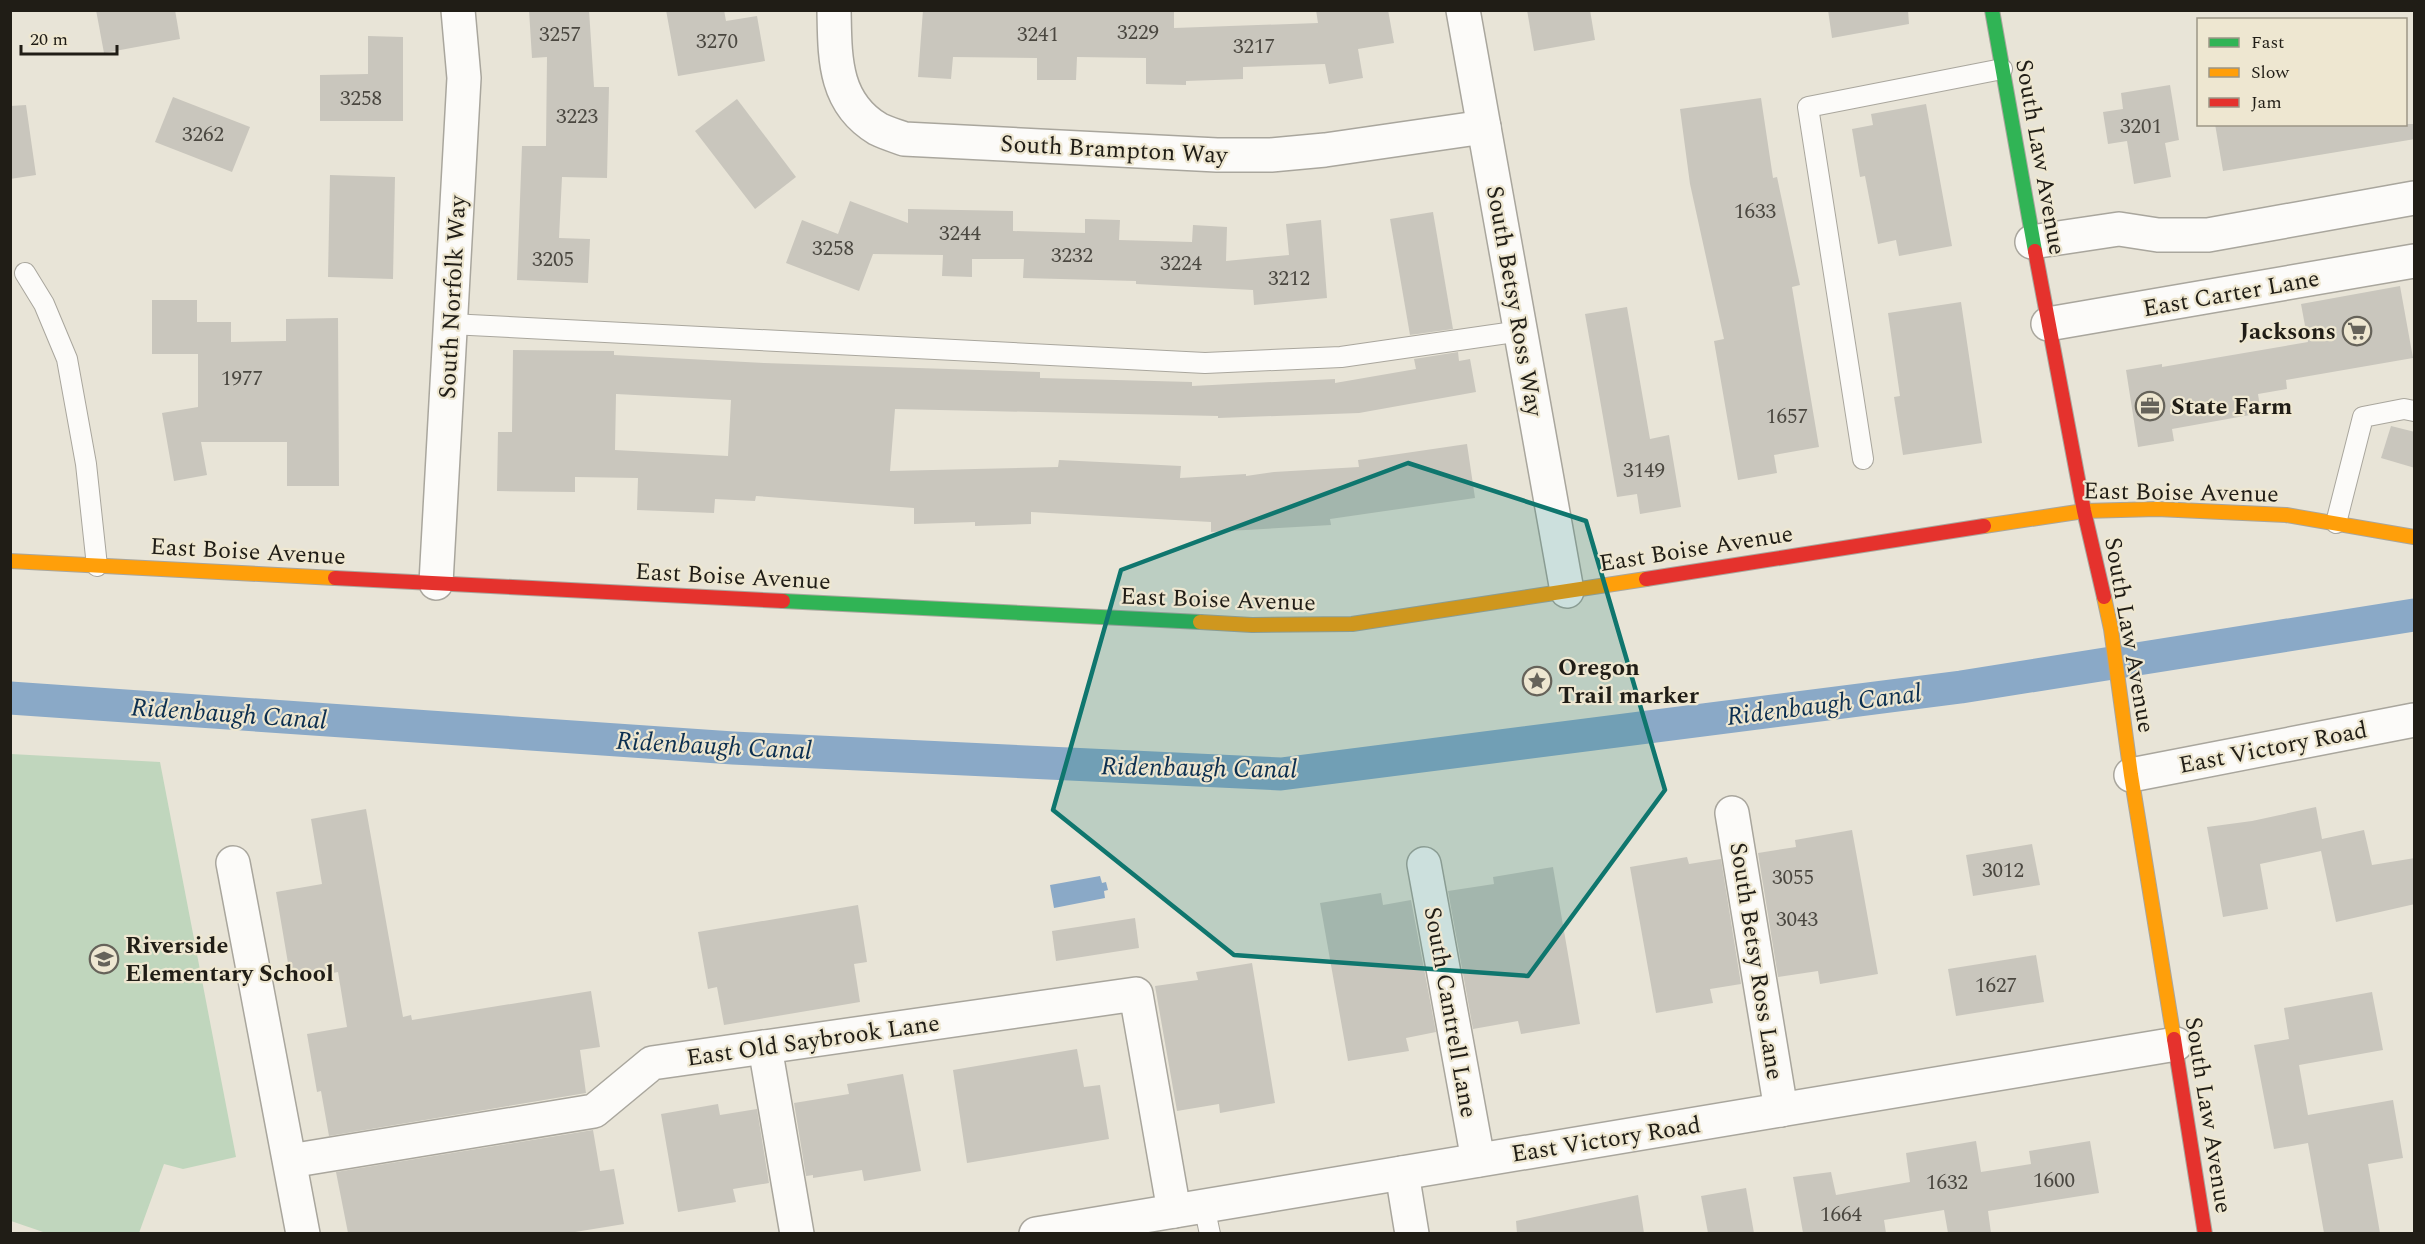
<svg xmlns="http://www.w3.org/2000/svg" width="2425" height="1244" viewBox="0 0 2425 1244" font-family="Spectral,serif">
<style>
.green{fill:#c0d6bd}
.water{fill:#8aa9c7}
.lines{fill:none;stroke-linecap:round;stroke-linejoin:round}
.canal{stroke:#8aa9c7;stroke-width:33}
.building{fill:#c9c6bd;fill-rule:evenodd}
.lane-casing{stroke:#a9a69d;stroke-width:22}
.street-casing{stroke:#a9a69d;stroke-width:36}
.fast-casing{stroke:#a9a69d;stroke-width:16}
.slow-casing{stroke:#a9a69d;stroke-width:16}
.jam-casing{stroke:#a9a69d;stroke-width:16}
.lane{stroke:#fcfbf9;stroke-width:20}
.street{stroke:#fcfbf9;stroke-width:33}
.fast{stroke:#30b455;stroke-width:14}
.slow{stroke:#ff9f0a;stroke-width:14}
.jam{stroke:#e5322d;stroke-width:14}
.marked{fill:#0f766e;fill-opacity:0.2;stroke:#0f766e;stroke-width:4.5;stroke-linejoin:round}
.labels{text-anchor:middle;stroke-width:4.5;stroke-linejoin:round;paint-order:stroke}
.number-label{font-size:21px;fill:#4a4740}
.street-label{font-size:24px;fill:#201d16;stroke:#eee7d1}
.poi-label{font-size:24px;font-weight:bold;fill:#201d16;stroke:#eee7d1;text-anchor:start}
.water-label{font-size:26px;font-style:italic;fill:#0c2f50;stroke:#eee7d1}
</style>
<rect width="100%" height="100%" fill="#e8e4d7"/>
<polygon class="green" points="11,754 160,762 236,1157 183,1169 164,1164 139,1233 46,1233 11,1221"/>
<polygon class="water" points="1100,876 1102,883 1106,882 1108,890 1104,891 1105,898 1054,908 1050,885"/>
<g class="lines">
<polyline class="canal" points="10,698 733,748 1281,774 1961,687 2414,615"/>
</g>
<g class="building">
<polygon points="96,10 175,10 180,39 104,53"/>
<polygon points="529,10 589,10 594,87 609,87 607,178 562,177 559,238 590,239 588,283 517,280 522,146 546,146 547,57 532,58"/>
<polygon points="666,10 724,10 726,21 757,16 765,61 678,76"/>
<polygon points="923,10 1174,10 1174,28 1318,23 1316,10 1388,10 1394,43 1358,49 1363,78 1329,84 1325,64 1243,67 1243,79 1186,81 1186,85 1146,84 1146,58 1077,57 1076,80 1037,80 1037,58 953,57 951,79 918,77"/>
<polygon points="1527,10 1590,10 1595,40 1534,51"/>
<polygon points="1828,10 1908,10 1909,24 1832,38"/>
<polygon points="368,36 403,37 403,121 320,121 320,75 368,74"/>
<polygon points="2170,85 2179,140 2165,143 2171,177 2134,184 2127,141 2108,144 2103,112 2123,109 2121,93"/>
<polygon points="173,97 250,127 232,172 155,142"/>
<polygon points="1761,98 1773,178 1777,177 1800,285 1792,287 1819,447 1774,455 1777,473 1738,480 1714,341 1724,339 1690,184 1680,109"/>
<polygon points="737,99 796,177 755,209 695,131"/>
<polygon points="1926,104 1952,246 1899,256 1896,240 1878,244 1865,176 1860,177 1852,129 1873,125 1871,114"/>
<polygon points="26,105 36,175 10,179 10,106"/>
<polygon points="2215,124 2415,124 2415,139 2223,171"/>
<polygon points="330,175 395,177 393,279 328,277"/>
<polygon points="850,201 908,223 908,209 1013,211 1013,231 1085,233 1085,219 1120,220 1119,240 1192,242 1193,225 1227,227 1226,261 1289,255 1286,224 1321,220 1327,298 1254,305 1253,290 1136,284 1136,281 1023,278 1024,259 972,259 972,277 942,276 943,255 873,254 859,291 786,263 802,220 838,234"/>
<polygon points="1433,212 1453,329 1410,335 1390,219"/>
<polygon points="2400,286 2413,358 2286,380 2287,389 2258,394 2261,413 2172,429 2174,441 2138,447 2126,370 2162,364 2162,367 2308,342 2301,304"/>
<polygon points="152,300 197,300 197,322 231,322 231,342 286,341 286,319 338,318 339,486 287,486 287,442 201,442 207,475 174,481 162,413 198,407 198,354 152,354"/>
<polygon points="1961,302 1982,443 1903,455 1894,397 1900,396 1888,313"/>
<polygon points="1627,307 1650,439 1669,435 1681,507 1640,514 1637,494 1617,497 1585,314"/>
<path d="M513,350L614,351V355L764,363L1040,372V378L1192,382V386L1335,379V383L1416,369L1414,359L1458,352L1459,361L1470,359L1476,392L1359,413L1218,418V416L895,409L890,471L1058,467L1059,460L1181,466L1180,478L1246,474V476L1274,472L1359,467L1358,460L1467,444L1475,498L1330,519L1331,525L1211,532V522L1031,512V524L975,526V522L914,524V508L756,496L755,501L715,499L714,513L637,510L638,478L575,477V492L497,491L498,432H512ZM616,394L731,400L728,456L615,450Z"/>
<polygon points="2391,426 2415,432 2415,468 2381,458"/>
<polygon points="2316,807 2322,839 2364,830 2372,865 2415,858 2415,904 2336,922 2321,851 2260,864 2268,909 2223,917 2207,827 2252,821"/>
<polygon points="366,809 403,1017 411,1015 412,1020 591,991 600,1047 580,1050 586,1093 329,1136 321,1091 317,1092 307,1034 347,1027 338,972 291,981 276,892 322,884 311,819"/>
<polygon points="1852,830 1878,974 1820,984 1818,971 1778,977 1758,853 1796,847 1795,840"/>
<polygon points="2032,844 2040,885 1973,896 1966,855"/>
<polygon points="1687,857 1689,864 1721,859 1741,984 1710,989 1713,1003 1656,1013 1630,867"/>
<polygon points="1553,867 1580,1024 1521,1034 1518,1021 1473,1029 1448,891 1494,884 1493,877"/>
<polygon points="1381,893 1383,905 1411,900 1436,1032 1406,1038 1409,1051 1348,1061 1320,903"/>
<polygon points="858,905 867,962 854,964 860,1002 724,1025 717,987 708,989 698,932"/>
<polygon points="1135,918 1139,948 1056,961 1052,931"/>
<polygon points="2036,955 2044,1002 1956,1016 1948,969"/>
<polygon points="1252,963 1275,1103 1220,1113 1219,1104 1177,1111 1155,986 1198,980 1196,972"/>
<polygon points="2372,992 2383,1050 2299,1065 2308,1115 2393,1100 2403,1158 2368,1164 2380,1233 2324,1233 2308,1143 2274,1149 2254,1045 2289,1039 2284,1008"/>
<polygon points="1077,1049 1084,1087 1100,1085 1109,1139 967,1163 953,1070"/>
<polygon points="903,1074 921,1171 864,1181 862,1170 813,1178 813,1175 806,1176 794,1103 849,1094 847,1084"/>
<polygon points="718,1104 720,1115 757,1109 769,1183 733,1189 736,1202 678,1212 661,1114"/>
<polygon points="593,1130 600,1171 614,1169 624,1224 569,1233 348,1233 336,1172"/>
<polygon points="1976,1141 1981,1172 2031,1164 2029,1151 2090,1141 2099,1193 1988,1211 1991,1233 1948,1233 1944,1210 1884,1220 1886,1233 1803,1233 1793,1177 1831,1172 1836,1195 1910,1182 1906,1153"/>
<polygon points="1746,1188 1754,1233 1708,1233 1701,1196"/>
<polygon points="1638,1195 1644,1233 1517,1233 1516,1221"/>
</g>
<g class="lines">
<g class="lane-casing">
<g id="lane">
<polyline points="25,273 44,304 67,359 86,464 97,566"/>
<polyline points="450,324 1205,363 1341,357 1521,331"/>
<polyline points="1863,459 1808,107 2002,69"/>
<polyline points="2336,523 2363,417 2404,409 2414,411"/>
<polyline points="1204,1206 1210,1234"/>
</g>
</g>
<g class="street-casing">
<g id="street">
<path d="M834,10C835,56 833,102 878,129C886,133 896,136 904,139L1217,155H1271L1325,150L1484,127"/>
<polyline points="1463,10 1567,591"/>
<polyline points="2032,242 2119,229 2158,235 2208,235 2414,198"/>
<polyline points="2048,324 2414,261"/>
<polyline points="436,583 464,78 458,10"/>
<polyline points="2131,775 2414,720"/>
<polyline points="1732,813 1781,1110"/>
<polyline points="233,863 303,1234"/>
<polyline points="1424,864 1478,1160"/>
<polyline points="765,1047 797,1234"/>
<polyline points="290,1161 594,1111 652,1063 1136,994 1174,1211"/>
<polyline points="1402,1173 1412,1234"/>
<polyline points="1036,1234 2176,1044"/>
</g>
</g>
<g class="fast-casing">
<g id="fast">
<polyline points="1992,10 2035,251"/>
<polyline points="783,601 1200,622"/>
</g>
</g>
<g class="slow-casing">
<g id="slow">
<polyline points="1984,526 2084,511 2157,509 2286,515 2414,537"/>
<polyline points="10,561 335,578"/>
<polyline points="2104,597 2111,629 2131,775 2174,1039"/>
<polyline points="1200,622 1252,625 1352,624 1646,579"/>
</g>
</g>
<g class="jam-casing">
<g id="jam">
<polyline points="2035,251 2084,511 2104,597"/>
<polyline points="335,578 783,601"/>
<polyline points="1646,579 1984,526"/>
<polyline points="2174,1039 2205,1234"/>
</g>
</g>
<use href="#lane" class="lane"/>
<use href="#street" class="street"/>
<use href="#fast" class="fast"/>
<use href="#slow" class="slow"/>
<use href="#jam" class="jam"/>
</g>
<path class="marked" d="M1408,463L1586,521L1665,790L1528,976L1234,955L1053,810L1121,570Z"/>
<defs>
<g id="supermarket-ring" transform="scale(1.5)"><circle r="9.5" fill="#eee7d1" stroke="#66635a" stroke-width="1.5"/><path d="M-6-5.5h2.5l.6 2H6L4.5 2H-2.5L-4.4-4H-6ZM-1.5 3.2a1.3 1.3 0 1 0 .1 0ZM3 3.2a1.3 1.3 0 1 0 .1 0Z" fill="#66635a"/></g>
<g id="office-ring" transform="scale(1.5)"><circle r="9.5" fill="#eee7d1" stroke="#66635a" stroke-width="1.5"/><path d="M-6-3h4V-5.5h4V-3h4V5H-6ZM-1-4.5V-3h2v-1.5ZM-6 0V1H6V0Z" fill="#66635a"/></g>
<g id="sight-ring" transform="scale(1.5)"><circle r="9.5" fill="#eee7d1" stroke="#66635a" stroke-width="1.5"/><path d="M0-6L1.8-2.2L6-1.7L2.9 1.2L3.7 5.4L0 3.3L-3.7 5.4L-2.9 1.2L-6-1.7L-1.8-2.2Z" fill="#66635a"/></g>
<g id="school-ring" transform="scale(1.5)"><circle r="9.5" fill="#eee7d1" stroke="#66635a" stroke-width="1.5"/><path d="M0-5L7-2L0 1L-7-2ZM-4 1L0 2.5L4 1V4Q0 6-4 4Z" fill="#66635a"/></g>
</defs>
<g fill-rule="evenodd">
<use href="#supermarket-ring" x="2357" y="331"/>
<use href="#office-ring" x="2150" y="406"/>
<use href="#sight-ring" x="1537" y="681"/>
<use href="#school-ring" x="104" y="959"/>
</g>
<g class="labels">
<g class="number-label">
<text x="1138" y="39">3229</text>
<text x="560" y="41">3257</text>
<text x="1038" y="41">3241</text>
<text x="717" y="48">3270</text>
<text x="1254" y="53">3217</text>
<text x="361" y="105">3258</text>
<text x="577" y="123">3223</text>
<text x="2141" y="133">3201</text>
<text x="203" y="141">3262</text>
<text x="1755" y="218">1633</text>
<text x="960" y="240">3244</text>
<text x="833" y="255">3258</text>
<text x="1072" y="262">3232</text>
<text x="553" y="266">3205</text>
<text x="1181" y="270">3224</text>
<text x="1289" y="285">3212</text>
<text x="242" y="385">1977</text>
<text x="1787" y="423">1657</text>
<text x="1644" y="477">3149</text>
<text x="2003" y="877">3012</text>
<text x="1793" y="884">3055</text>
<text x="1797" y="926">3043</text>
<text x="1996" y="992">1627</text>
<text x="2054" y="1187">1600</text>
<text x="1947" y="1189">1632</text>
<text x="1841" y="1221">1664</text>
</g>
<g class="street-label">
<text transform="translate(1114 149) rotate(3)" y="8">South Brampton Way</text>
<text transform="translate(2041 157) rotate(80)" y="8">South Law Avenue</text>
<text transform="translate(2231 293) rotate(-10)" y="8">East Carter Lane</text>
<text transform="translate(452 297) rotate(-87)" y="8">South Norfolk Way</text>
<text transform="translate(1515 301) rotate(80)" y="8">South Betsy Ross Way</text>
<text transform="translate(2181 492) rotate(1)" y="8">East Boise Avenue</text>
<text transform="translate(1696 548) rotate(-9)" y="8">East Boise Avenue</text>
<text transform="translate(248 551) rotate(3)" y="8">East Boise Avenue</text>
<text transform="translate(733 576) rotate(3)" y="8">East Boise Avenue</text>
<text transform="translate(1218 599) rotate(2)" y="8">East Boise Avenue</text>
<text transform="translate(2130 635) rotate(80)" y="8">South Law Avenue</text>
<text transform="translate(2273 747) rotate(-11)" y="8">East Victory Road</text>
<text transform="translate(1757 961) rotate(81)" y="8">South Betsy Ross Lane</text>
<text transform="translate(1451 1012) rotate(80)" y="8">South Cantrell Lane</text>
<text transform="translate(813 1040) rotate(-8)" y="8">East Old Saybrook Lane</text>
<text transform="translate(2209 1115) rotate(81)" y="8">South Law Avenue</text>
<text transform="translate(1606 1139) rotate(-9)" y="8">East Victory Road</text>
</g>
<g class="poi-label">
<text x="2336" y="339" text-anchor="end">Jacksons</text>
<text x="2171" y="414">State Farm</text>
<text x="1558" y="675">Oregon<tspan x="1558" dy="28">Trail marker</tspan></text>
<text x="125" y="953">Riverside<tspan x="125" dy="28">Elementary School</tspan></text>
</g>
<g class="water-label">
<text transform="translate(1824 704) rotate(-7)" y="9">Ridenbaugh Canal</text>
<text transform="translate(229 713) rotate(4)" y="9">Ridenbaugh Canal</text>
<text transform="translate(714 745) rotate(3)" y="9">Ridenbaugh Canal</text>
<text transform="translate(1199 767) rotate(1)" y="9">Ridenbaugh Canal</text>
</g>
</g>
<rect width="2425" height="1244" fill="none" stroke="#201d16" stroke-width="24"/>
<rect x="2197" y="18" width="210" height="108" fill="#eee7d1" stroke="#9c9686" stroke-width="1.5"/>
<rect x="2209" y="38" width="30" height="9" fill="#30b455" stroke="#9c9686" stroke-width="1.5"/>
<text x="2251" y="48" font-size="18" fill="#201d16">Fast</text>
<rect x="2209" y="68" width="30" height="9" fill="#ff9f0a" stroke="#9c9686" stroke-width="1.5"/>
<text x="2251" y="78" font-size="18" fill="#201d16">Slow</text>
<rect x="2209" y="98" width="30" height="9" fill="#e5322d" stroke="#9c9686" stroke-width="1.5"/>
<text x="2251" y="108" font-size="18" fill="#201d16">Jam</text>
<path d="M21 45v9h96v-9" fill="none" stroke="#201d16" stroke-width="3"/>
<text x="30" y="45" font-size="18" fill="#201d16" stroke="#eee7d1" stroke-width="4.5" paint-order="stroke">20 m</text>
</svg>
